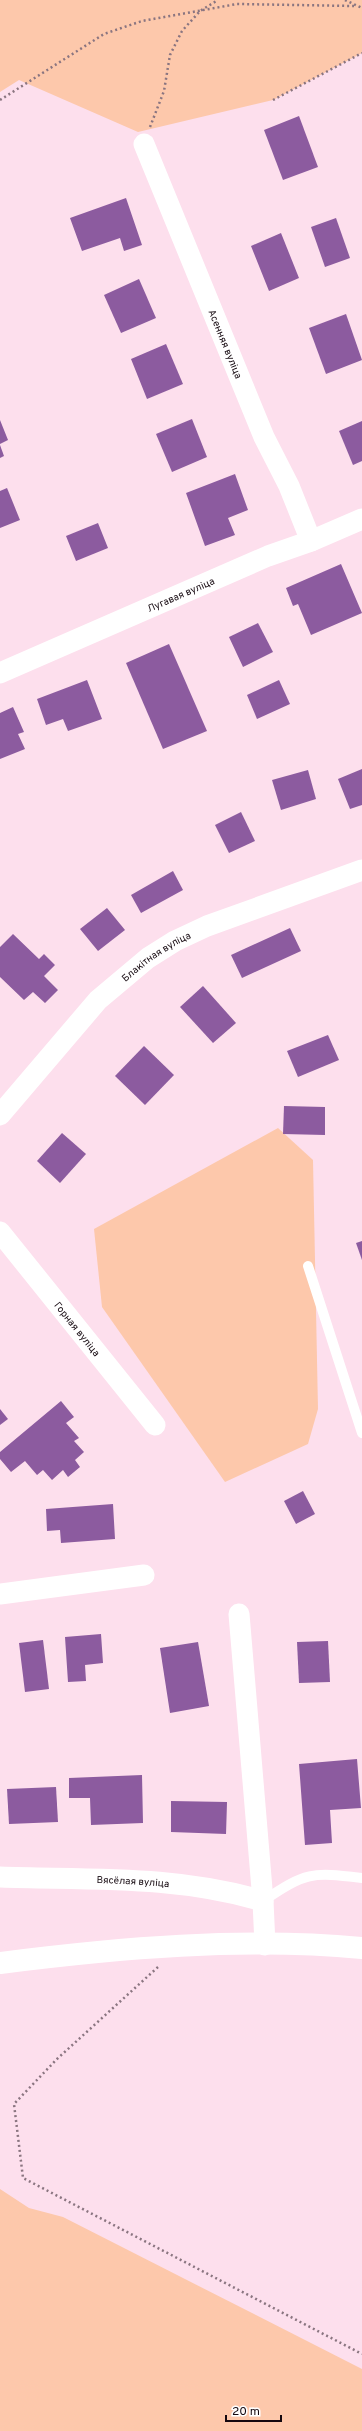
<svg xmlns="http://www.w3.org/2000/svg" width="362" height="2431" viewBox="0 0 362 2431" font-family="Overpass,sans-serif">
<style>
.green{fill:#fdc8ab}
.building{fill:#8c5b9f}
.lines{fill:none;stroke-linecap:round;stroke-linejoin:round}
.path{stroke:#8a7580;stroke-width:2.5;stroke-dasharray:2 3;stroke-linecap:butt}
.service{stroke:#fff;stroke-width:10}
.minor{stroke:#fff;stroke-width:21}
.tertiary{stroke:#fff;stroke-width:22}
.labels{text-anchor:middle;stroke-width:3.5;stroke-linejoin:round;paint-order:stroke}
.street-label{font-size:10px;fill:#14080f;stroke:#fff}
</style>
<rect width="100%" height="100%" fill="#fddfed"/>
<g class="green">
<polygon points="0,0 362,0 362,53 273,100 138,132 19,80 0,92"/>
<polygon points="278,1128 313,1160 318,1409 308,1444 225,1482 102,1307 94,1229"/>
<polygon points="0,2189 29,2208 63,2217 362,2369 362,2431 0,2431"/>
</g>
<g class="building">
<polygon points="299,116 318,167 283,180 264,130"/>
<polygon points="126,198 142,245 124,251 120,238 82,251 70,218"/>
<polygon points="336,218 350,258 325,267 311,227"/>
<polygon points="281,233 299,278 269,291 251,246"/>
<polygon points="139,279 156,318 121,333 104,295"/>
<polygon points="346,314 362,360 326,374 309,328"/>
<polygon points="166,344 183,384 147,399 131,359"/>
<polygon points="192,419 207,457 172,472 156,434"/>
<polygon points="0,420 8,440 0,444"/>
<polygon points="362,421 362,461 353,465 339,431"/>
<polygon points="0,445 4,456 0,458"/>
<polygon points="235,474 248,510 228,518 235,535 205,546 186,493"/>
<polygon points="7,488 20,520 0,528 0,491"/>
<polygon points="98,523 108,548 76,561 66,536"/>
<polygon points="341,564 362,613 311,635 298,604 293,606 286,588"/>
<polygon points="258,623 273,652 243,667 229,637"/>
<polygon points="169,644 207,731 163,749 126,663"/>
<polygon points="87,680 102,719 68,731 63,719 46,725 37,699"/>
<polygon points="279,680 290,704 257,719 247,695"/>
<polygon points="13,707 24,732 18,734 25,749 0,759 0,713"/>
<polygon points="362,769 362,805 350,809 338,779"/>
<polygon points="308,770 316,799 281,810 272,780"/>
<polygon points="241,812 255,841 229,853 215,825"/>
<polygon points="173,871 183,890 141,913 131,895"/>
<polygon points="107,908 125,930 98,951 80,929"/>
<polygon points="290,928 301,951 242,978 231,955"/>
<polygon points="13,934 39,959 44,954 55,965 44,976 58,990 45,1003 33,992 24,1000 0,977 0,947"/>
<polygon points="203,986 236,1023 213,1043 180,1007"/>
<polygon points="328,1035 339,1060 298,1077 287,1051"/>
<polygon points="144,1046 174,1075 145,1105 115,1076"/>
<polygon points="284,1106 325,1107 325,1135 283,1134"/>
<polygon points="62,1133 86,1154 60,1183 37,1161"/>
<polygon points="362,1241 362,1260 356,1243"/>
<polygon points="61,1401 74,1417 66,1423 79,1438 74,1441 84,1452 75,1460 80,1467 68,1477 63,1470 52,1480 43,1470 37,1475 25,1461 11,1472 0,1459 0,1452"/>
<polygon points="0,1409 8,1419 0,1425"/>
<polygon points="303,1491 315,1514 296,1524 284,1501"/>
<polygon points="113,1504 115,1539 61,1543 60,1530 47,1531 46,1509"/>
<polygon points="101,1634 103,1663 85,1665 86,1681 68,1682 65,1637"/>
<polygon points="43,1640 49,1689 25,1692 19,1643"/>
<polygon points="328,1641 330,1682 299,1683 297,1642"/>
<polygon points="198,1642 209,1706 170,1713 160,1648"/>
<polygon points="357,1759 361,1808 330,1810 332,1843 305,1845 299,1764"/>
<polygon points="142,1775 143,1823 91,1825 90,1798 69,1798 69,1778"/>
<polygon points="56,1787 58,1822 9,1824 7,1789"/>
<polygon points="171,1801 227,1802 226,1834 171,1832"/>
</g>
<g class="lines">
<g class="path">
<polyline points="345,0 362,8"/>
<polyline points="0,100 104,34 142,21 237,4 354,6"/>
<polyline points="273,100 362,53"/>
<polyline points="150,127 164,91 170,55 182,31 200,11 218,0"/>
<polyline points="158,1967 57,2059 14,2104 23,2178 362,2354"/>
</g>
<g class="service">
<polyline points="308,1266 362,1433"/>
<path d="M263,1901C306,1872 311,1872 362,1878"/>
</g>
<g class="minor">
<path id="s1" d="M144,144L264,437L289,486L311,541"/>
<path id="s2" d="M0,673L268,556L311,541L362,519"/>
<path id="s3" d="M0,1115L98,1000L148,958L175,941L207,926L362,870"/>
<path id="s4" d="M0,1232L155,1425"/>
<polyline points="0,1594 144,1575"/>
<polyline points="239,1614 263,1901 265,1945"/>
<path id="s5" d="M0,1877C90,1880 176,1875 263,1901"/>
</g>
<path class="tertiary" d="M0,1963C118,1948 243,1937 362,1948"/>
</g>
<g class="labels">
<g class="street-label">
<text dy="4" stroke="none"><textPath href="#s1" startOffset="216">Асенняя вуліца</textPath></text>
<text dy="4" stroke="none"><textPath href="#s2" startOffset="197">Лугавая вуліца</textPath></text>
<text dy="4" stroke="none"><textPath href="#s3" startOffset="224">Блакітная вуліца</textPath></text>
<text dy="4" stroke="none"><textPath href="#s4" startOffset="124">Горная вуліца</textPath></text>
<text dy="4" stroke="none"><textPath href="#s5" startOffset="133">Вясёлая вуліца</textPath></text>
</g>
</g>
<path d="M226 2415v6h55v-6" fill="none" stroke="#14080f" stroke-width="2"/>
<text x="232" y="2415" font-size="12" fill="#14080f" stroke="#ffffff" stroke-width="3" paint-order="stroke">20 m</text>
</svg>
